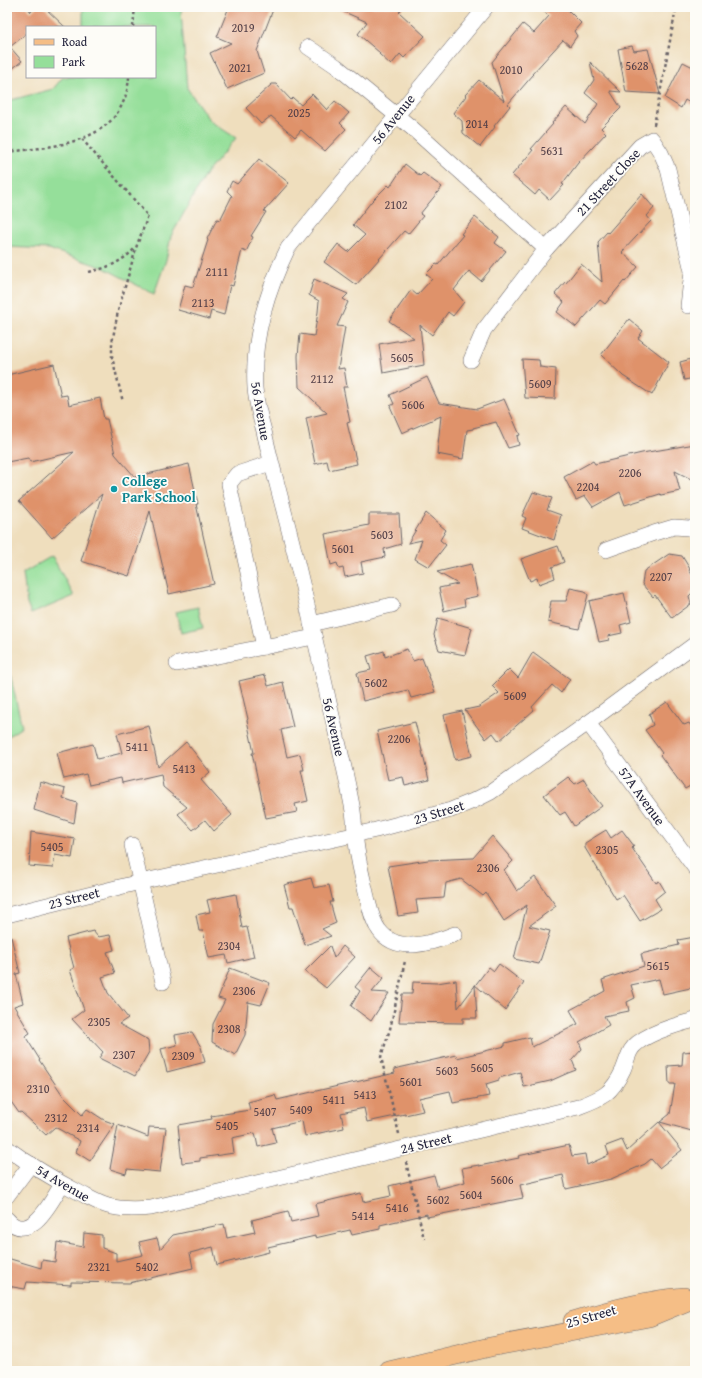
<svg xmlns="http://www.w3.org/2000/svg" width="702" height="1378" viewBox="0 0 702 1378" font-family="'Gentium Book Plus',serif">
<style>
.green{fill:#95df9a;stroke:#5c806a}
.building{fill:#df926b}
.lines{fill:none;stroke-linecap:round;stroke-linejoin:round}
.minor-casing{stroke:#6a6468;stroke-width:16}
.major-casing{stroke:#6a6468;stroke-width:20}
.path{stroke:#6a6468;stroke-width:2.5;stroke-dasharray:3 3;stroke-linecap:butt}
.minor{stroke:#fff;stroke-width:15}
.major{stroke:#f5be86;stroke-width:19}
.culture-dot{fill:#0f9aa8;stroke:#fdfcf7;stroke-width:1.5}
.labels{text-anchor:middle;stroke-width:3.5;stroke-linejoin:round;paint-order:stroke}
.number-label{font-size:12px;fill:#513e47}
.street-label{font-size:14px;fill:#22223b;stroke:#fdfcf7}
.culture-label{font-size:14px;font-weight:bold;fill:#0d838f;stroke:#fdfcf7;text-anchor:start}
</style>
<rect width="100%" height="100%" fill="#fdfcf7"/>
<filter id="ink" filterUnits="userSpaceOnUse"><feTurbulence type="fractalNoise" baseFrequency=".025" numOctaves="2"/><feDisplacementMap in="SourceGraphic" scale="8" xChannelSelector="R" yChannelSelector="G"/><feConvolveMatrix kernelMatrix="1 2 1 2 8 2 1 2 1" color-interpolation-filters="sRGB"/></filter>
<filter id="wash" filterUnits="userSpaceOnUse"><feTurbulence type="fractalNoise" baseFrequency=".012" numOctaves="4" result="noise"/><feDisplacementMap in="SourceGraphic" scale="16" xChannelSelector="R" yChannelSelector="G"/><feGaussianBlur stdDeviation="0.9" result="paint"/><feColorMatrix in="noise" values="0 0 0 0 0 0 0 0 0 0 0 0 0 0 0 0 0 1.4 0 .05"/><feComposite in="paint" operator="in"/></filter>
<g filter="url(#wash)">
<rect width="100%" height="100%" fill="#efdebd"/>
<g class="green">
<polygon points="83,7 184,7 181,11 187,88 210,121 236,138 205,175 171,236 166,260 154,294 104,268 49,249 7,247 7,101 53,89 63,77 155,77 155,27 83,27"/>
<polygon points="52,556 74,596 31,614 27,604 23,573"/>
<polygon points="198,607 203,628 181,633 176,612"/>
<polygon points="7,660 22,727 7,737"/>
</g>
<g id="blocks">
<g class="building">
<polygon points="14,7 27,7 31,12 36,7 44,7 65,27 27,27 27,33 10,47 22,61 7,73 7,15"/>
<polygon points="229,7 274,7 257,51 264,73 227,89 210,53 231,43 217,37"/>
<polygon points="333,7 404,7 399,12 425,36 404,58 400,54 391,65 379,54 380,53 358,34 367,22"/>
<polygon points="539,7 565,7 581,23 574,31 577,36 570,46 563,40 532,74 533,75 508,104 510,106 494,126 495,127 480,147 463,133 462,121 453,113 466,96 465,95 479,80 504,101 492,62 523,24 534,33 549,16"/>
<polygon points="632,46 634,51 648,49 660,94 626,92 618,49"/>
<polygon points="590,62 621,92 610,91 621,108 601,128 606,133 578,163 562,184 564,185 550,200 539,190 535,195 512,175 533,150 531,149 553,124 552,123 566,107 585,124 598,104 585,93 594,80"/>
<polygon points="683,62 695,68 695,106 685,100 681,108 665,98"/>
<polygon points="272,84 276,84 291,100 293,98 301,105 312,94 327,110 335,101 349,113 340,123 346,129 325,151 301,130 295,137 271,116 261,124 246,108"/>
<polygon points="259,159 289,183 264,211 266,212 251,236 253,237 246,252 242,250 233,286 230,285 224,315 211,311 209,319 178,310 185,285 193,287 208,240 207,239 217,219 220,220 232,196 227,191 232,181 237,184"/>
<polygon points="405,164 420,176 423,173 442,187 420,214 423,216 408,234 404,231 356,285 324,262 338,244 348,252 365,235 353,225 371,202 388,185 390,187"/>
<polygon points="642,194 654,208 647,216 651,221 622,252 638,267 625,282 624,281 605,304 600,300 576,327 557,312 564,302 555,294 565,282 566,283 581,264 602,282 598,242 607,232 608,233"/>
<polygon points="475,217 499,237 495,243 506,251 481,281 469,271 454,290 464,302 453,316 448,312 432,335 420,325 424,365 383,373 379,344 414,338 389,321 411,290 417,295 432,279 426,274 436,264 438,265 463,235 461,234"/>
<polygon points="314,279 348,294 343,299 348,302 337,326 345,327 338,369 344,368 347,387 343,387 350,422 347,423 357,464 329,470 327,461 315,464 306,418 327,413 299,387 298,356 300,334 314,336 318,312 319,301 309,295"/>
<polygon points="629,319 643,331 638,338 669,362 652,395 623,376 601,355"/>
<polygon points="695,358 695,378 684,380 680,362"/>
<polygon points="522,359 539,360 540,367 556,369 555,399 525,398"/>
<polygon points="54,364 61,396 67,395 69,405 100,398 104,419 107,419 115,454 135,477 189,464 198,504 196,504 214,584 169,594 150,511 129,576 81,561 102,494 52,538 19,501 74,452 30,462 28,458 7,462 7,375"/>
<polygon points="427,377 439,403 477,409 504,399 520,435 517,436 519,445 508,448 496,422 473,428 473,429 467,430 463,459 437,454 441,416 402,433 390,406 394,404 390,395"/>
<polygon points="695,444 695,481 675,471 680,491 661,495 660,494 625,505 620,492 593,507 585,496 576,500 564,477 593,461 595,464 642,453"/>
<polygon points="533,492 552,498 547,510 561,515 554,540 522,528 526,518 522,516"/>
<polygon points="426,513 446,530 440,540 446,545 429,567 415,559 422,540 408,543"/>
<polygon points="369,514 399,514 401,544 384,549 385,557 361,562 363,573 345,577 343,568 339,569 337,563 331,565 325,534 369,525"/>
<polygon points="558,546 564,562 552,567 555,578 539,584 537,578 530,581 521,559"/>
<polygon points="669,554 682,556 690,569 689,570 695,579 695,590 689,596 691,604 672,618 655,595 653,597 642,584 644,571"/>
<polygon points="471,564 478,596 464,599 465,606 444,611 439,588 458,584 437,572"/>
<polygon points="570,588 585,591 588,595 579,629 548,622 551,601 566,601"/>
<polygon points="624,593 631,622 620,625 622,633 608,636 609,640 599,642 589,601"/>
<polygon points="438,618 472,628 465,655 439,650 434,635"/>
<polygon points="407,649 413,661 422,658 435,692 411,698 408,690 363,701 357,673 371,670 367,656 384,651 385,657"/>
<polygon points="533,652 570,679 561,693 552,685 532,707 534,710 499,741 493,733 486,739 465,710 479,707 499,693 492,686 509,669 518,678"/>
<polygon points="265,675 268,686 283,682 293,727 281,730 287,757 300,754 304,770 301,770 308,801 295,804 297,812 266,818 252,753 254,753 247,720 248,719 239,681"/>
<polygon points="667,702 684,725 689,723 695,732 695,783 685,789 660,755 662,753 645,730 653,725 649,714"/>
<polygon points="462,711 472,756 455,760 444,715"/>
<polygon points="415,722 429,780 405,786 403,777 388,780 377,731"/>
<polygon points="149,726 158,767 186,742 210,772 201,780 232,815 214,831 205,820 193,830 178,814 187,807 163,787 161,774 122,783 121,778 89,785 86,774 64,779 57,753 93,744 97,759 122,753 117,734"/>
<polygon points="568,777 575,784 584,779 594,796 602,806 574,826 565,812 560,815 544,795"/>
<polygon points="40,782 65,789 63,798 77,803 74,823 34,810"/>
<polygon points="606,830 611,838 622,830 634,846 632,848 656,883 659,881 665,891 655,899 661,909 640,921 623,895 616,899 585,848 585,843"/>
<polygon points="31,832 75,839 72,858 55,855 53,868 29,866"/>
<polygon points="492,836 513,861 504,870 517,891 535,877 556,906 529,926 550,931 539,964 514,959 527,905 504,921 486,893 483,896 461,879 446,883 444,898 416,900 418,913 398,916 388,866 428,860 473,858"/>
<polygon points="311,878 314,888 329,885 333,902 330,902 336,923 322,929 331,936 305,945 293,907 290,907 284,885"/>
<polygon points="236,894 242,928 247,927 254,957 228,963 226,955 209,958 203,931 199,931 196,915 210,912 207,900"/>
<polygon points="93,931 98,937 110,935 114,950 107,952 115,973 102,977 108,993 128,1018 119,1024 148,1040 149,1052 135,1076 99,1058 103,1052 72,1019 84,1010 70,970 74,968 66,938"/>
<polygon points="11,937 20,973 16,974 23,1003 14,1006 30,1033 25,1036 40,1060 39,1060 64,1097 82,1115 87,1109 104,1120 115,1124 90,1161 76,1152 80,1141 55,1127 46,1135 21,1112 19,1113 7,1096 7,938"/>
<polygon points="695,937 695,987 663,994 659,979 631,985 635,998 627,1002 629,1011 604,1016 609,1025 579,1042 582,1049 572,1060 576,1070 568,1073 550,1081 524,1087 520,1072 499,1078 499,1080 486,1084 489,1096 453,1103 450,1091 419,1098 423,1111 405,1115 405,1114 367,1122 364,1108 341,1113 344,1128 305,1136 302,1121 272,1128 276,1143 258,1147 255,1133 232,1138 234,1153 200,1158 200,1161 182,1163 178,1125 212,1119 211,1116 250,1110 248,1102 275,1095 277,1100 395,1073 394,1069 456,1055 457,1058 505,1046 505,1043 530,1037 532,1047 578,1024 570,1010 605,991 602,980 644,966 641,954 679,945 678,940"/>
<polygon points="330,946 334,958 343,946 355,957 326,988 305,971"/>
<polygon points="499,964 524,983 505,1010 475,985 477,1018 463,1018 463,1023 399,1022 402,994 412,994 413,982 437,983 456,980 458,1008 489,967 494,971"/>
<polygon points="371,967 384,978 372,992 389,993 371,1021 351,1006 360,991 355,987"/>
<polygon points="230,968 270,983 261,1005 248,1002 245,1035 235,1055 212,1042 213,1024 225,1000 218,998"/>
<polygon points="192,1032 201,1047 205,1062 167,1072 161,1049 177,1045 175,1035"/>
<polygon points="695,1051 695,1132 660,1122 670,1114 675,1084 669,1084 668,1066 682,1065 683,1052"/>
<polygon points="659,1122 682,1150 659,1168 651,1159 645,1164 611,1179 566,1189 563,1175 520,1185 523,1198 427,1217 427,1214 380,1225 380,1229 352,1235 350,1230 315,1238 315,1236 268,1247 269,1252 217,1265 213,1247 190,1253 193,1268 129,1283 71,1282 71,1285 27,1282 25,1289 7,1286 7,1258 41,1268 42,1260 55,1262 57,1242 83,1247 84,1233 102,1235 102,1248 116,1253 116,1261 143,1255 139,1242 157,1238 160,1249 173,1235 224,1224 227,1238 255,1232 252,1220 288,1211 291,1222 318,1216 315,1204 361,1193 363,1202 391,1196 389,1186 434,1175 438,1189 465,1182 462,1168 479,1165 479,1166 519,1158 518,1156 569,1145 572,1156 585,1154 587,1165 609,1155 606,1146 622,1140 627,1151"/>
<polygon points="118,1125 148,1137 149,1127 166,1128 160,1172 127,1169 126,1174 110,1169"/>
</g>
</g>
</g>
<g filter="url(#ink)">
<use href="#blocks" fill-opacity="0" stroke="#6a6468" stroke-width="1"/>
<g class="lines">
<g class="minor-casing">
<g id="minor">
<polyline points="308,47 336,66 412,128 546,249"/>
<polyline points="471,360 484,330 546,249 640,146 652,139 661,153 668,169 692,271 688,306"/>
<polyline points="606,550 654,533 674,527 689,528 695,531"/>
<polyline points="311,624 392,605"/>
<polyline points="264,647 229,484 237,474 271,463"/>
<polyline points="177,664 314,637"/>
<polyline points="588,723 695,868"/>
<polyline points="132,845 163,982"/>
<polyline points="7,915 140,882 376,830 451,810 473,801 491,792 588,723 695,644"/>
<path d="M455,934C432,943 397,955 379,930C372,921 370,908 367,897C364,883 360,869 358,855C355,840 355,826 353,811C347,777 338,742 330,707C316,643 302,579 285,515C278,487 270,459 264,431C260,417 256,402 255,388C252,340 267,291 288,248L486,7"/>
<path d="M7,1148C30,1165 55,1180 80,1193C90,1198 98,1203 108,1206C122,1210 137,1209 151,1208L578,1107C602,1098 612,1094 623,1070C626,1063 628,1055 631,1050C640,1035 679,1024 695,1020"/>
<polyline points="7,1196 31,1164"/>
<path d="M7,1219C30,1246 52,1200 62,1184"/>
</g>
</g>
<g class="major-casing">
<g id="major">
<path d="M573,1321C609,1310 646,1300 684,1297"/>
<polyline points="389,1371 490,1347 649,1317 695,1298"/>
</g>
</g>
<g class="path">
<polyline points="643,7 676,9 695,8"/>
<polyline points="133,27 135,7"/>
<polyline points="654,125 676,9"/>
<polyline points="82,139 148,216 137,245 118,311 112,343 112,357 123,402"/>
<path d="M7,152C59,146 124,143 129,77"/>
<path d="M89,272C107,268 123,262 136,247"/>
<polyline points="399,1134 381,1057 390,1029 405,961"/>
<polyline points="406,1162 424,1239"/>
</g>
<use href="#minor" class="minor"/>
<use href="#major" class="major"/>
</g>
</g>
<circle class="culture-dot" cx="114" cy="489" r="4"/>
<g class="labels">
<g class="number-label">
<text x="243" y="32">2019</text>
<text x="637" y="70">5628</text>
<text x="240" y="72">2021</text>
<text x="511" y="74">2010</text>
<text x="299" y="117">2025</text>
<text x="477" y="128">2014</text>
<text x="552" y="155">5631</text>
<text x="396" y="209">2102</text>
<text x="217" y="276">2111</text>
<text x="203" y="307">2113</text>
<text x="402" y="362">5605</text>
<text x="322" y="383">2112</text>
<text x="540" y="388">5609</text>
<text x="413" y="409">5606</text>
<text x="630" y="477">2206</text>
<text x="588" y="491">2204</text>
<text x="382" y="539">5603</text>
<text x="343" y="553">5601</text>
<text x="661" y="581">2207</text>
<text x="376" y="687">5602</text>
<text x="515" y="700">5609</text>
<text x="399" y="743">2206</text>
<text x="137" y="751">5411</text>
<text x="184" y="773">5413</text>
<text x="52" y="851">5405</text>
<text x="607" y="854">2305</text>
<text x="488" y="872">2306</text>
<text x="229" y="950">2304</text>
<text x="658" y="970">5615</text>
<text x="244" y="995">2306</text>
<text x="99" y="1026">2305</text>
<text x="229" y="1033">2308</text>
<text x="124" y="1059">2307</text>
<text x="183" y="1060">2309</text>
<text x="482" y="1072">5605</text>
<text x="447" y="1075">5603</text>
<text x="411" y="1086">5601</text>
<text x="38" y="1093">2310</text>
<text x="365" y="1099">5413</text>
<text x="334" y="1104">5411</text>
<text x="301" y="1114">5409</text>
<text x="265" y="1116">5407</text>
<text x="56" y="1122">2312</text>
<text x="227" y="1130">5405</text>
<text x="88" y="1132">2314</text>
<text x="502" y="1184">5606</text>
<text x="471" y="1199">5604</text>
<text x="438" y="1204">5602</text>
<text x="397" y="1212">5416</text>
<text x="363" y="1220">5414</text>
<text x="99" y="1271">2321</text>
<text x="147" y="1271">5402</text>
</g>
<g class="street-label">
<text transform="translate(393 119) rotate(-51)" y="5">56 Avenue</text>
<text transform="translate(608 182) rotate(-47)" y="5">21 Street Close</text>
<text transform="translate(261 411) rotate(80)" y="5">56 Avenue</text>
<text transform="translate(334 727) rotate(77)" y="5">56 Avenue</text>
<text transform="translate(642 796) rotate(54)" y="5">57A Avenue</text>
<text transform="translate(439 812) rotate(-17)" y="5">23 Street</text>
<text transform="translate(74 898) rotate(-14)" y="5">23 Street</text>
<text transform="translate(426 1143) rotate(-13)" y="5">24 Street</text>
<text transform="translate(63 1183) rotate(30)" y="5">54 Avenue</text>
<text transform="translate(591 1316) rotate(-16)" y="5">25 Street</text>
</g>
<g class="culture-label">
<text x="122" y="486">College<tspan x="122" dy="16">Park School</tspan></text>
</g>
</g>
<rect width="702" height="1378" fill="none" stroke="#fdfcf7" stroke-width="24"/>
<rect x="26" y="26" width="130" height="52" fill="#fdfcf7" stroke="#a5a5ac"/>
<rect x="34" y="39" width="20" height="6" fill="#f5be86" stroke="#a5a5ac"/>
<text x="62" y="46" font-size="12" fill="#22223b">Road</text>
<rect x="34" y="56" width="20" height="12" fill="#95df9a" stroke="#a5a5ac"/>
<text x="62" y="66" font-size="12" fill="#22223b">Park</text>
</svg>
